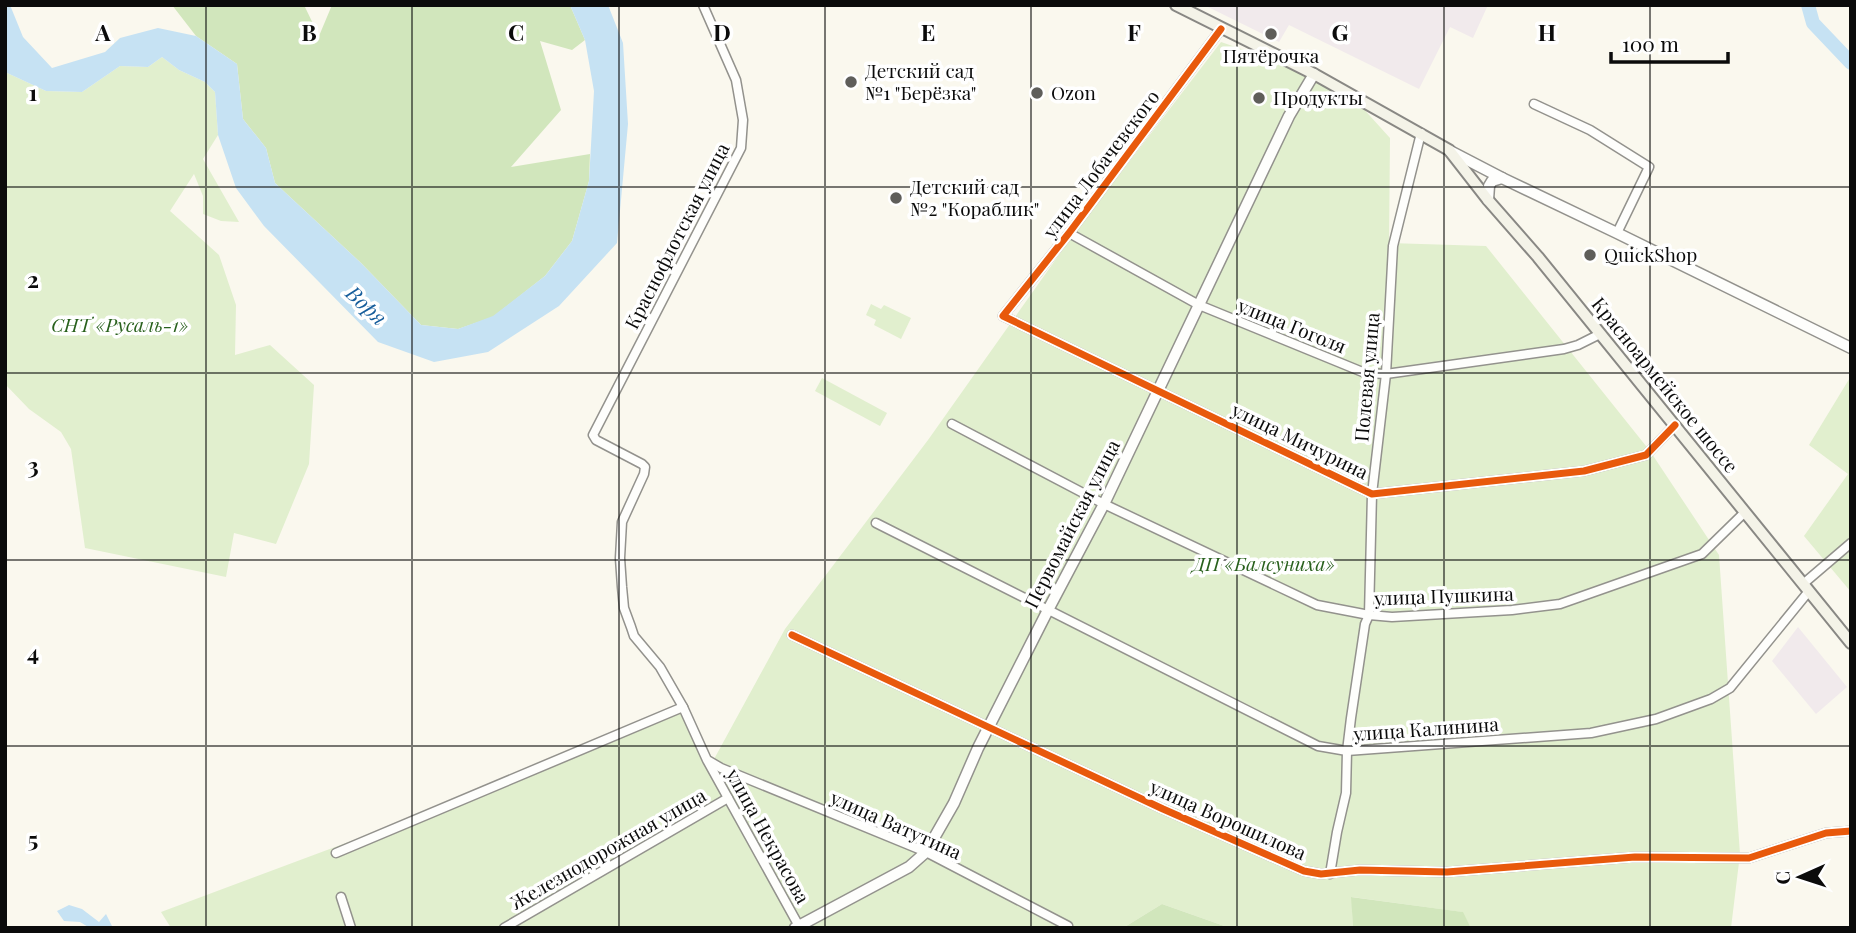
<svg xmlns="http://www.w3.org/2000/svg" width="1856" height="933" font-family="'Playfair Display',serif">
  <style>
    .industrial { fill: #f1eaec }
    .green { fill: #e1efce }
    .forest { fill: #d1e6bc }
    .water { fill: #c6e2f3 }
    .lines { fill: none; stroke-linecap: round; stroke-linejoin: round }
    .river { stroke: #c6e2f3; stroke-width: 14 }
    .minor-casing { stroke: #93928d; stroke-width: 11 }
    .tertiary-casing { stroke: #93928d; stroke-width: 13 }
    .secondary-casing { stroke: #898884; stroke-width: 14 }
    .minor { stroke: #fefefc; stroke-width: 8 }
    .tertiary { stroke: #fefefc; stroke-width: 10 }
    .secondary { stroke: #f4f3e8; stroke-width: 10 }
    .cycleway-casing { stroke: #fff; stroke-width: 11 }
    .cycleway { stroke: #e8590c; stroke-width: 7 }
    .grid { fill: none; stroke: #0b0b0b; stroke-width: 2; stroke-opacity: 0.55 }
    .poi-dot { fill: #5f5e5a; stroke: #fff; stroke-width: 2.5 }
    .labels { text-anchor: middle; stroke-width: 7; stroke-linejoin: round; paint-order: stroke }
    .poi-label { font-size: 19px; fill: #0b0b0b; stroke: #fff; text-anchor: start }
    .street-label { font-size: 19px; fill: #0b0b0b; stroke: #fff }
    .park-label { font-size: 19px; font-style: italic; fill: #29611d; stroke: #fff }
    .water-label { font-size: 21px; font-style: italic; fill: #165d9b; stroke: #fff }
    .grid-label { font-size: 23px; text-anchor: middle; font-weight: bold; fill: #0b0b0b; stroke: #fff; stroke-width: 7; stroke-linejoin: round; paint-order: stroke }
  </style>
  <rect width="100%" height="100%" fill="#faf8ee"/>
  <g class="industrial">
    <path d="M1204,5H1488L1473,38L1450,27L1419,89L1289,25L1279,42Z"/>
    <path d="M1798,627L1847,687L1816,714L1772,661Z"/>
  </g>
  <g class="green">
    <path d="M1221,42L1314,74L1351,95L1390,138L1389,243L1486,246L1650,451L1719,555L1740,854L1731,928H1471L1462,912L1352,897L1353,927L1351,928H1230L1162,904L1123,928H171L161,912L453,803L680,707L713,761L785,629L928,440L1073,235Z"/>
    <path d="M162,57L179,70L205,82L215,92L218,135L203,159L239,222L221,221L203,214V196L194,174L170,211L219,255L236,305L235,355L270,345L314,385L309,464L276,544L234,533L226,577L85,548L71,449L61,432L29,409L5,384V72L46,91L82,92L120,66L148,67Z"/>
    <path d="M871,304L881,309L884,305L911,318L901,339L874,325L876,320L866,315Z"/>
    <path d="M1851,376V592L1804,536L1848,474L1809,445Z"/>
    <path d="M822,378L887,413L880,426L815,391Z"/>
  </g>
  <g class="forest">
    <path d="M172,5H304L319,36L332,5H570L585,40L572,50L540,41L561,110L511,167L590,154L589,181L572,241L545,276L493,317L458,329L421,325L361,263L275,183L266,148L243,119L237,64L196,36Z"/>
    <path d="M1351,897L1463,912L1471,928H1351L1353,926Z"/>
    <path d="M1162,904L1230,928H1123Z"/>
  </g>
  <g class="water">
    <path d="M5,5H10L23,37L52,68L105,52L120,38L158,28L196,36L237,64L243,119L266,148L275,183L361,263L421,325L458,329L493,316L545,276L572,241L589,181L594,91L585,40L570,5H608L623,43L628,124L617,243L559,306L488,352L434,362L378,342L264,226L236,188L218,135L215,92L205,82L179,70L162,57L148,67L120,66L82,92L46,91L5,72Z"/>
    <path d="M69,905L82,909L99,922L106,914L113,928H90L80,922L64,921L57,911Z"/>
  </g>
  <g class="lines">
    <path class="river" d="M1808,5L1813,23L1851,63"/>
    <defs>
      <g id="minor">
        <path d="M703,5L736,80L743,120L741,148L593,435L596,440L642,464L645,467L644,474L622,522L620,558L622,587L624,608L631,627L634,636L660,667L683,707L707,760L800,928"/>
        <path d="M1221,29L1069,233L1003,316L1372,494L1584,471L1646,455L1675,425"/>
        <path d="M1534,104L1590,130L1649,167L1617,233"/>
        <path d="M1069,233L1199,305L1365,373L1386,374L1564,349L1578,345L1600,334"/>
        <path d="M952,424L1104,504L1317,605L1369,615L1392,617L1512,610L1560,604L1702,554L1745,512"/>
        <path d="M876,523L1318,746L1347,751L1591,733L1656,719L1711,699L1730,688L1809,591"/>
        <path d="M1803,584L1851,543"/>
        <path d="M792,635L1163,809L1304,871L1321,874L1360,870L1447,872L1635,857L1749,858L1826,833L1851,831"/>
        <path d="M709,761L721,768L926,852L1068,926"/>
        <path d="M336,853L683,707"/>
        <path d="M1330,874L1337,832L1346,793L1347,751L1351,718L1365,624L1369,615L1372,494L1386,374L1393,246L1421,133"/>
        <path d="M341,897L351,928"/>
        <path d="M504,928L728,798"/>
      </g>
      <g id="tertiary">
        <path d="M1450,151L1502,178L1617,233L1851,348"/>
        <path d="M1488,200L1489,186L1492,181L1502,178"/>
        <path d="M795,928L909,867L926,852L954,803L978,748L1048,610L1104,504L1289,116L1314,74"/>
      </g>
      <path id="secondary" d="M1176,5L1314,74L1449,150L1488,200L1538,257L1851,643"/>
    </defs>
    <use href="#minor" class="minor-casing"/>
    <use href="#tertiary" class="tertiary-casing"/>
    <use href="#secondary" class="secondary-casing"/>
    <use href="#minor" class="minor"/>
    <use href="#tertiary" class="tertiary"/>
    <use href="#secondary" class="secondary"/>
    <defs>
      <g id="cycleway">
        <path d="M1221,29L1069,233L1003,316L1372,494L1584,471L1646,455L1675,425"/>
        <path d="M792,635L1163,809L1304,871L1321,874L1360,870L1447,872L1635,857L1749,858L1826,833L1851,831"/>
      </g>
    </defs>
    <use href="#cycleway" class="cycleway-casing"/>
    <use href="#cycleway" class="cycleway"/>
  </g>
  <path class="grid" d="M206,5V928M412,5V928M619,5V928M825,5V928M1031,5V928M1237,5V928M1444,5V928M1650,5V928M5,187H1851M5,373H1851M5,560H1851M5,746H1851"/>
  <g class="poi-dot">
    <circle cx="1271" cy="34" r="7"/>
    <circle cx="851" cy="82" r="7"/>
    <circle cx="1037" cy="93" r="7"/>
    <circle cx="1259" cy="98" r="7"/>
    <circle cx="896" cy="198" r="7"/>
    <circle cx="1590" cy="255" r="7"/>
  </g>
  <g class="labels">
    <g class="poi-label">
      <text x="1271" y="63" text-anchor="middle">Пятёрочка</text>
      <text x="865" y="78">Детский сад<tspan x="865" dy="22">№1 "Берёзка"</tspan></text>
      <text x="1051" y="100">Ozon</text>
      <text x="1273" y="105">Продукты</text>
      <text x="910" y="194">Детский сад<tspan x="910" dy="22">№2 "Кораблик"</tspan></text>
      <text x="1604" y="262">QuickShop</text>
    </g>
    <g class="street-label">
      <text transform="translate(1101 164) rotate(-53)" y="7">улица Лобачевского</text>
      <text transform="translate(677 236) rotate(-63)" y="7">Краснофлотская улица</text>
      <text transform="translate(1292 326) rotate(22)" y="7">улица Гоголя</text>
      <text transform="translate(1367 377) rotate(-85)" y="7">Полевая улица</text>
      <text transform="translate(1665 385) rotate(51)" y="7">Красноармейское шоссе</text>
      <text transform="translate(1300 441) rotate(26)" y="7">улица Мичурина</text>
      <text transform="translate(1072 524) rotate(-63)" y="7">Первомайская улица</text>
      <text transform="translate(1444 596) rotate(-2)" y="7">улица Пушкина</text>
      <text transform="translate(1426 729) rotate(-4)" y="7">улица Калинина</text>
      <text transform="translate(1228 820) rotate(24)" y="7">улица Ворошилова</text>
      <text transform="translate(896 825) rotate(24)" y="7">улица Ватутина</text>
      <text transform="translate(768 836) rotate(61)" y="7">улица Некрасова</text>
      <text transform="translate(608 849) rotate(-30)" y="7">Железнодорожная улица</text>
    </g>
    <g class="park-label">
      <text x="120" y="332">СНТ «Русаль-1»</text>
      <text x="1264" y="571">ДП «Балсуниха»</text>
    </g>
    <g class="water-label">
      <text transform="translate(366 306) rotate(43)" y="7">Воря</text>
    </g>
  </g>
  <g class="grid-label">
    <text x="103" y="41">A</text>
    <text x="309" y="41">B</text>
    <text x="516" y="41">C</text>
    <text x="722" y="41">D</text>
    <text x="928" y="41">E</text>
    <text x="1134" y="41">F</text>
    <text x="1340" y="41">G</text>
    <text x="1547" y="41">H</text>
    <text x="33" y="101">1</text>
    <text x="33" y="288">2</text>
    <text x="33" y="474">3</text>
    <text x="33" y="661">4</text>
    <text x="33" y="848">5</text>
  </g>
  <rect width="1856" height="933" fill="none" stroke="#0b0b0b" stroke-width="14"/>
  <g transform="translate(1800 877) rotate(267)" stroke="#ffffff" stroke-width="5" paint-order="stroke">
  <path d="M0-5L12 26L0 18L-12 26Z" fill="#0b0b0b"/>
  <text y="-10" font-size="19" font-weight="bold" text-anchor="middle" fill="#0b0b0b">С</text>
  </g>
  <path d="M1611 52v10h117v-10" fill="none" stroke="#0b0b0b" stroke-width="3.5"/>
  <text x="1622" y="52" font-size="21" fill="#0b0b0b" stroke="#ffffff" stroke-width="5" paint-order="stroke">100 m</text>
</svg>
